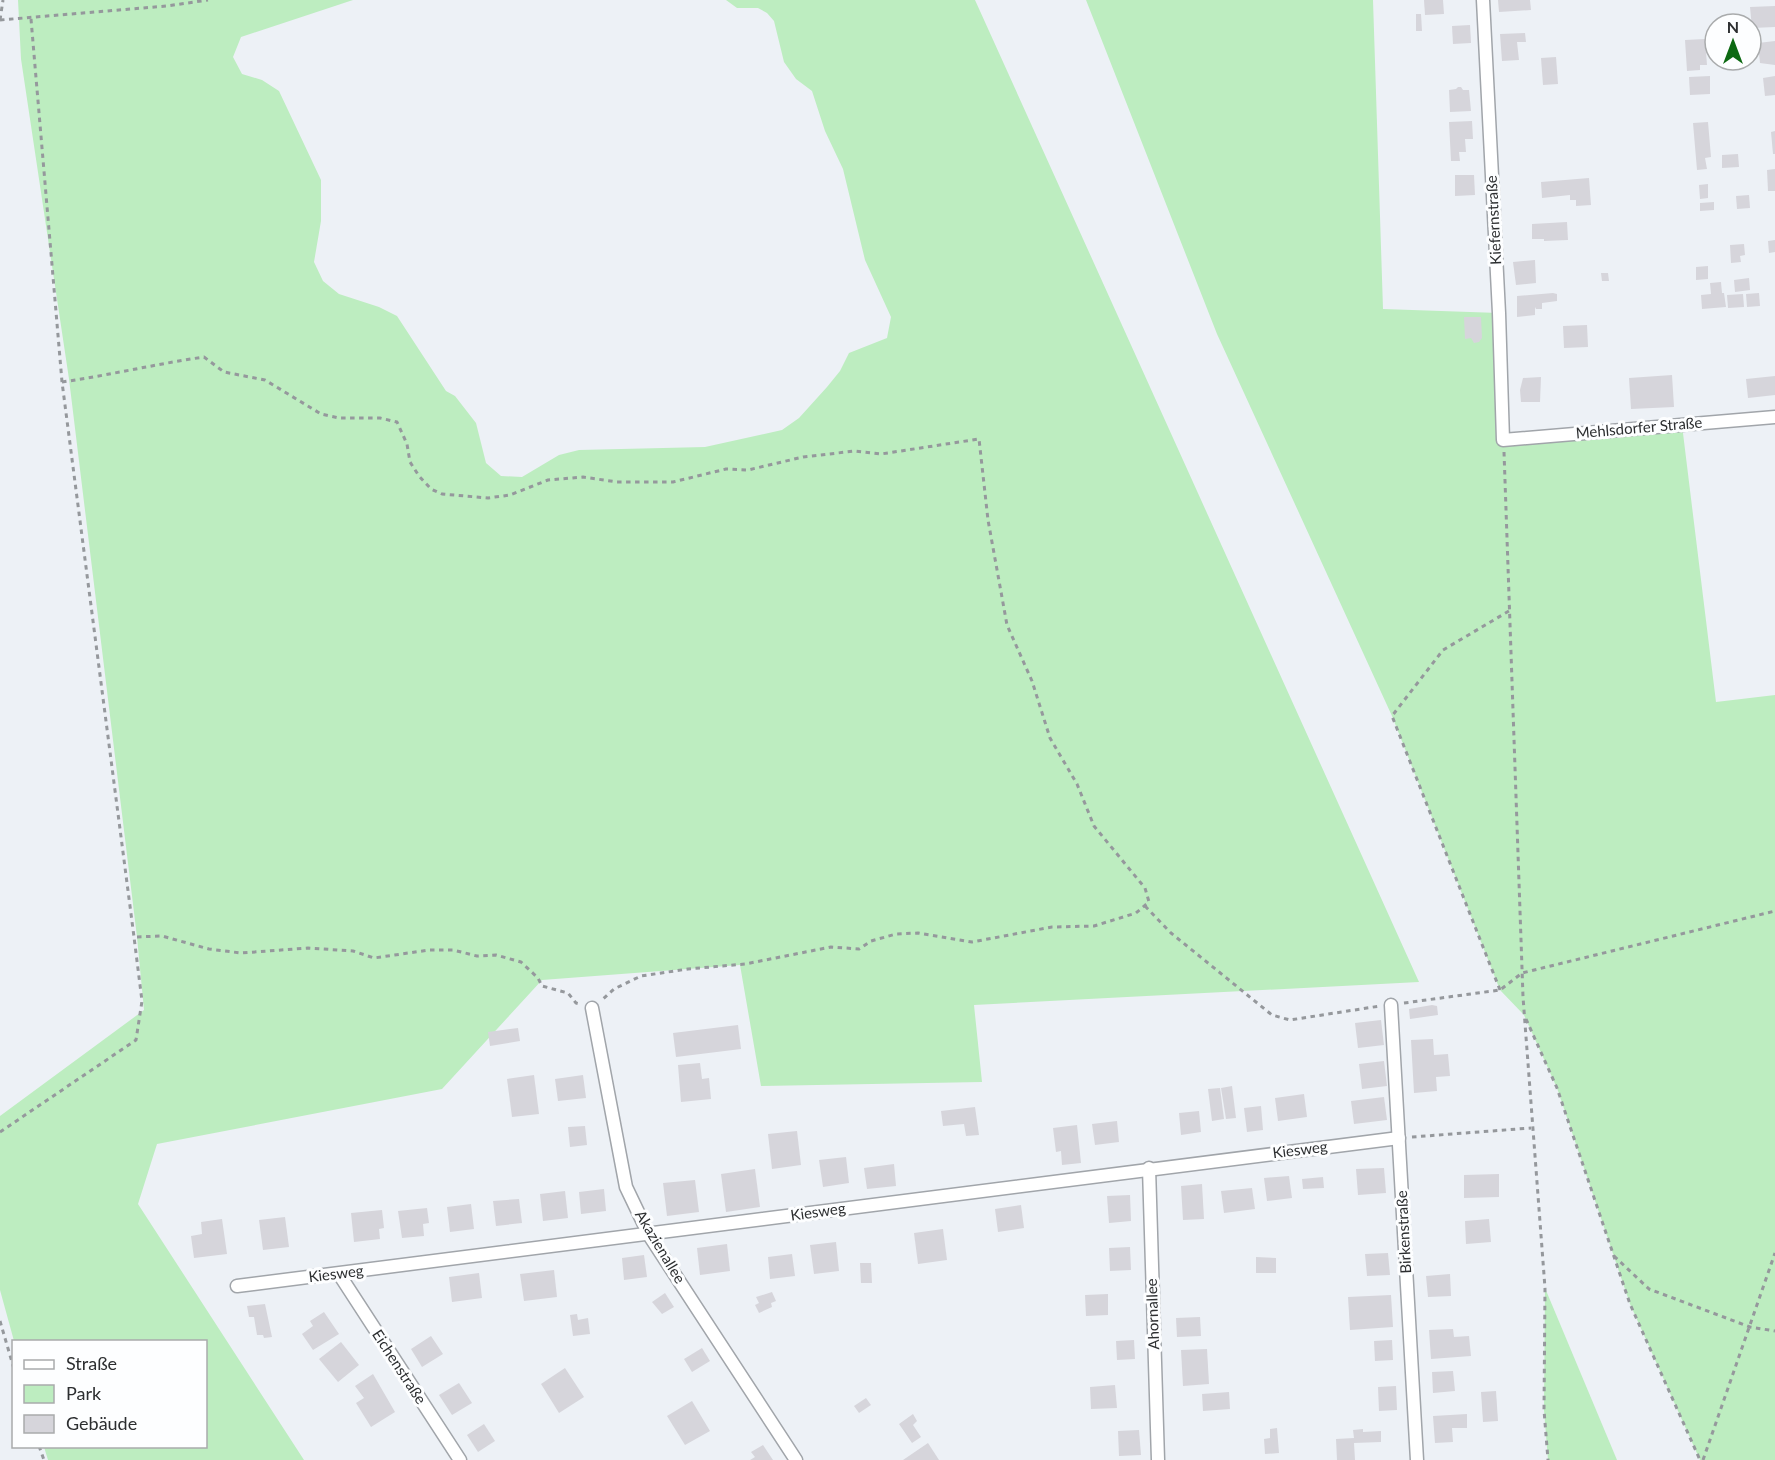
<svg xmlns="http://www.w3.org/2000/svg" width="1775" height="1460" font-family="Lato,sans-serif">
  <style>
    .green { fill: #bdedc0 }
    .building { fill: #d6d5db }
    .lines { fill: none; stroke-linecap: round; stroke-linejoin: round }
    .minor-casing { stroke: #a1a5aa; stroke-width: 15 }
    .path { stroke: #95989c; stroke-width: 3; stroke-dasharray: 4.5 4.5; stroke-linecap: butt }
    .minor { stroke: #fff; stroke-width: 12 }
    .labels { text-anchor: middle; stroke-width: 6; stroke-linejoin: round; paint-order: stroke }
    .street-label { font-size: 15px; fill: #2c2e30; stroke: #fdfeff }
  </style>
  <rect width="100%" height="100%" fill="#edf1f6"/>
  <g class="green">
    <path d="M18,0H353L241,37L233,57L242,74L262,80L279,91L321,180V221L314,262L323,281L339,294L379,307L397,316L446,391L455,396L476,423L486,463L501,476L522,477L559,455L579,450L705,447L782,430L799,418L827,387L840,371L849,353L887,338L891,317L865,260L843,169L825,131L812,91L796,79L784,62L774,21L767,13L758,8H737L726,0H975L1419,982L974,1005L982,1082L761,1086L740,965L542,980L442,1089L157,1144L138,1204L304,1460H48L44,1447L206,1446V1342L14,1341L0,1290V1116L144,1010L137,937L69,379L21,59Z"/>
    <path d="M1086,0H1373L1383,309L1499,313L1504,440L1682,425L1716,702L1775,695V1460H1700L1630,1304L1557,1088L1524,1015L1500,990L1392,716L1217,334Z"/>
    <path d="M1545,1288L1617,1460H1548L1544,1410Z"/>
  </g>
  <g class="building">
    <path d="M1424,0H1443L1444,14L1425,15Z"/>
    <path d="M1498,0H1530L1531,10L1499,12Z"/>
    <path d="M1775,6V27L1752,28L1750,7Z"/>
    <path d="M1416,14H1421L1422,31H1416Z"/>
    <path d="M1470,25L1471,43L1453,44L1452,26Z"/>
    <path d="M1525,33L1526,42H1517L1519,60L1502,61L1500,34Z"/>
    <path d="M1705,39L1707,65H1700V70L1687,71L1685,40Z"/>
    <path d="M1775,41V65L1760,63L1758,43Z"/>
    <path d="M1556,57L1558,84L1543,85L1541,58Z"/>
    <path d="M1710,76V94L1690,95L1689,77Z"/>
    <path d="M1775,76V95L1765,96L1763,78Z"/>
    <path d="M1458,87H1461L1463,90H1469L1471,111L1450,112L1449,90L1456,89Z"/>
    <path d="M1472,121L1473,139H1465L1466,152H1459L1460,161H1451L1449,122Z"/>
    <path d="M1708,122L1711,157L1705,158L1707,169L1697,170L1693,123Z"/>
    <path d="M1775,131V154H1773L1771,132Z"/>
    <path d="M1738,154L1739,167L1722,168V155Z"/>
    <path d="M1775,169V191H1768L1767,170Z"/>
    <path d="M1455,175H1474L1475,195L1455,196Z"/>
    <path d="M1589,178L1591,205L1576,206V200H1570V195L1542,198L1541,182Z"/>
    <path d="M1708,184V198L1700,199L1699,185Z"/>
    <path d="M1749,195L1750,208L1737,209L1736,196Z"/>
    <path d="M1714,202V210L1700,211V203Z"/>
    <path d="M1567,222L1568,240L1544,241V239H1532V224Z"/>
    <path d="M1775,240V252L1769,253L1768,241Z"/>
    <path d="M1744,244L1745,255L1740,256L1741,262L1731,263L1730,245Z"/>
    <path d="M1535,260L1536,283L1516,285L1513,262Z"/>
    <path d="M1708,266V279L1696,280V267Z"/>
    <path d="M1601,273H1608L1609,281H1602Z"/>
    <path d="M1749,278L1750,290L1735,292L1734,280Z"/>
    <path d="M1721,282L1722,293H1724L1726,307L1702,309L1701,295L1711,294L1710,283Z"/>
    <path d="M1553,293L1557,294V301L1542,303V309H1536L1535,307V315L1517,317V296Z"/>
    <path d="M1759,293L1760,306L1747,307L1746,294Z"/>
    <path d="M1743,294L1744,307L1728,308L1727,295Z"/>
    <path d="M1464,317H1481L1482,338L1479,342L1474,343L1471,338L1465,339Z"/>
    <path d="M1587,325L1588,347L1564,348L1563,326Z"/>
    <path d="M1672,375L1674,407L1631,409L1629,378Z"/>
    <path d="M1775,376V395L1748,398L1746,379Z"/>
    <path d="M1541,377L1540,402H1521L1520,390L1523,378Z"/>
    <path d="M1432,1005L1437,1006L1438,1015L1410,1019L1409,1009Z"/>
    <path d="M1381,1020L1384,1045L1358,1048L1355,1023Z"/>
    <path d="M738,1025L741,1049L676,1057L673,1033Z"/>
    <path d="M518,1028L520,1041L490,1046L488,1032Z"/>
    <path d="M1433,1039L1434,1055L1448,1054L1450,1076L1436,1077L1437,1091L1414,1093L1411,1040Z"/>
    <path d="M1384,1061L1387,1086L1362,1089L1359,1064Z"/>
    <path d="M700,1063L702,1079L709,1078L711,1099L681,1102L678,1065Z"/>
    <path d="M534,1075L539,1114L512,1117L507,1079Z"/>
    <path d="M583,1075L586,1098L558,1101L555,1079Z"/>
    <path d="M1232,1086L1236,1118L1226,1119L1221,1088Z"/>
    <path d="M1220,1088L1224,1119L1212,1121L1208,1089Z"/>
    <path d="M1304,1094L1307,1117L1278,1121L1275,1098Z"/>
    <path d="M1384,1097L1387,1120L1354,1124L1351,1101Z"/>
    <path d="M1261,1106L1263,1130L1247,1132L1244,1108Z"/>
    <path d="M975,1107L979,1135L966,1136L964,1124L943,1126L941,1111Z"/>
    <path d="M1199,1111L1201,1132L1181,1135L1179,1113Z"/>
    <path d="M1117,1121L1119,1142L1095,1145L1092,1124Z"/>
    <path d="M1077,1125L1081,1163L1062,1165L1061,1151L1056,1152L1053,1128Z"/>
    <path d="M585,1126L587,1145L570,1147L568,1127Z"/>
    <path d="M797,1131L801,1165L772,1169L768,1134Z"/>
    <path d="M846,1157L849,1183L823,1187L819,1160Z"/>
    <path d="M894,1164L896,1186L867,1189L864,1168Z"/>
    <path d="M1384,1168L1386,1193L1358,1195L1356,1169Z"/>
    <path d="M755,1169L760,1207L726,1212L721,1174Z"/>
    <path d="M1499,1174V1197L1464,1198V1175Z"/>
    <path d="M1289,1176L1292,1198L1267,1201L1264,1178Z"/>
    <path d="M1323,1177L1324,1188L1303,1189L1302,1179Z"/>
    <path d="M695,1180L699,1212L667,1216L663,1183Z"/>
    <path d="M1202,1184L1204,1219L1183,1220L1181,1186Z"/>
    <path d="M1252,1188L1255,1209L1224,1213L1221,1191Z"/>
    <path d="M604,1189L606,1211L581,1214L579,1192Z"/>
    <path d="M565,1191L568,1218L543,1221L540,1194Z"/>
    <path d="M1130,1195L1131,1221L1109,1223L1107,1196Z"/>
    <path d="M519,1199L522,1223L496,1226L493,1201Z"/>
    <path d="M471,1204L474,1229L450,1232L447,1207Z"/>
    <path d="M1021,1205L1024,1228L998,1232L995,1209Z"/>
    <path d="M427,1208L429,1223L423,1224L424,1236L402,1238L398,1211Z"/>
    <path d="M382,1210L384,1228L379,1229L380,1239L354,1242L351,1213Z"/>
    <path d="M285,1217L289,1247L263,1250L259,1220Z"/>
    <path d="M222,1219L227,1254L194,1258L191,1236L202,1234L201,1222Z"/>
    <path d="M1489,1219L1491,1242L1466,1244L1465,1221Z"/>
    <path d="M943,1229L947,1260L918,1264L914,1233Z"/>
    <path d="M836,1242L839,1271L814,1274L810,1245Z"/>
    <path d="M727,1244L730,1271L700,1275L697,1248Z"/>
    <path d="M1130,1247L1131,1270L1110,1271L1109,1248Z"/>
    <path d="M1388,1253L1390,1275L1367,1276L1365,1254Z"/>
    <path d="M792,1254L795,1276L770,1279L768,1257Z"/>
    <path d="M644,1255L647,1277L624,1280L622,1258Z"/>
    <path d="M1256,1257L1276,1258V1273H1256Z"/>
    <path d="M860,1263H871L872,1283H861Z"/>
    <path d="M554,1270L557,1297L524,1301L520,1274Z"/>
    <path d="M479,1273L482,1298L452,1302L449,1277Z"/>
    <path d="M1450,1274L1451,1296L1428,1297L1426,1276Z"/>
    <path d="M772,1292L776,1301L771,1303L772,1307L759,1313L755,1305L759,1303L756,1297Z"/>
    <path d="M665,1293L674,1307L662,1314L652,1302Z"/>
    <path d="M1108,1294V1315L1086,1316L1085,1295Z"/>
    <path d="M1391,1295L1393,1327L1350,1330L1348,1297Z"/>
    <path d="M265,1304L272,1337L264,1338L263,1335H257L254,1317H249L247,1306Z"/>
    <path d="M324,1312L339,1334L313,1350L302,1334L313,1326L310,1321Z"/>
    <path d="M577,1314L578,1320L588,1318L590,1334L573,1336L570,1315Z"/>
    <path d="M1200,1317L1201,1336L1177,1337L1176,1318Z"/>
    <path d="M1453,1329L1454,1337L1469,1336L1471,1356L1431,1359L1429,1330Z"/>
    <path d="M431,1336L443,1354L422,1367L411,1349Z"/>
    <path d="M1134,1340L1135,1359L1117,1360L1116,1341Z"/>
    <path d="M1392,1340L1393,1360L1375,1361L1374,1341Z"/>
    <path d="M341,1342L359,1365L338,1382L319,1359Z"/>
    <path d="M702,1348L710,1361L692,1372L684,1359Z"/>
    <path d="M1207,1349L1209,1384L1183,1386L1181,1350Z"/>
    <path d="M565,1368L584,1397L559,1413L541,1384Z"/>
    <path d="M1453,1371L1455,1391L1433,1393L1432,1372Z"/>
    <path d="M373,1374L395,1412L371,1427L356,1403L364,1398L355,1386Z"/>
    <path d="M459,1383L472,1403L452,1415L439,1395Z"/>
    <path d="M1115,1385L1117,1408L1091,1409L1090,1387Z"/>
    <path d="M1396,1386L1397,1410L1379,1411L1378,1387Z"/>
    <path d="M1496,1391L1498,1421L1483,1422L1481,1392Z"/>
    <path d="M1229,1392L1230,1409L1203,1411L1202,1394Z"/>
    <path d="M866,1398L871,1405L859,1413L854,1406Z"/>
    <path d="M692,1401L710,1431L685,1445L667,1416Z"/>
    <path d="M913,1414L917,1421L913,1425L921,1437L912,1443L899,1424Z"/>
    <path d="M1467,1414V1428H1452L1453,1442L1435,1443L1433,1416Z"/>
    <path d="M484,1424L495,1441L478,1452L467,1435Z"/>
    <path d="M1277,1428L1279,1453L1265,1454L1264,1439L1270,1438V1429Z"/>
    <path d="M1363,1429V1432L1381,1431V1442L1354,1443L1355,1460H1337L1336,1439L1354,1438L1353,1430Z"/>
    <path d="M1139,1430L1141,1455L1119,1456L1118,1431Z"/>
    <path d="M928,1443L939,1460H903Z"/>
    <path d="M763,1445L773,1460H750L755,1457L751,1452Z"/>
  </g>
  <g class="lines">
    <defs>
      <g id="minor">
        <path d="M1483,0L1499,313L1503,440L1775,417"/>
        <path d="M1391,1005L1417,1460"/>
        <path d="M592,1008L626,1187L649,1235L796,1460"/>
        <path d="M1149,1168L1158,1460"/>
        <path d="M339,1274L460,1460"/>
        <path d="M237,1286L1399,1138"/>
      </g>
    </defs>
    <use href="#minor" class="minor-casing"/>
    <g class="path">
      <path d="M31,19L62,382L134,937L162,936L209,949L241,953L308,948L353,951L374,958L429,950H453L477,956L496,955L521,962L538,978L542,986L568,993L576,1003L580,1004"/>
      <path d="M0,20L167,6L208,0"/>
      <path d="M0,20L3,0"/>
      <path d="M62,382C110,375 156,364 204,357L224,372L265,380L321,414L339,418H380L397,422L407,444L410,462L419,476L431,489L442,494L488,498L510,495L548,480L583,477L617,482H673L726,469L748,470L803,457L855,451L881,454L979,439L988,520L1007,625L1032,681L1050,738L1077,784L1094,826L1145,888L1149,902L1136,913L1094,926L1052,927L972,942L918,933L896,934L871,941L859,949L831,947L745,964L688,969L641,976L614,989L602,1000"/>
      <path d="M1504,452L1523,997L1545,1288L1544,1410L1548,1460"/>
      <path d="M1145,906L1171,933L1272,1015L1290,1020L1380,1006"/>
      <path d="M1500,990L1392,716L1443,650L1509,611"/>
      <path d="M1404,1003L1500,990L1522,973L1775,911"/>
      <path d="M1526,1019L1557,1088L1630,1304L1700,1460"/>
      <path d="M0,1132L136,1040L142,1001L134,937"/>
      <path d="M1412,1137L1531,1128"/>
      <path d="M1614,1256L1649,1289L1750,1327L1775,1331"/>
      <path d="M0,1321L14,1369"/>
      <path d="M39,1446L44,1460"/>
      <path d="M1703,1460L1775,1253"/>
    </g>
    <use href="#minor" class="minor"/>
  </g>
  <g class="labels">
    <g class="street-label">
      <text transform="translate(1494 220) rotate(-93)" y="5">Kiefernstraße</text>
      <text transform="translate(1639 428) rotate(-5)" y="5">Mehlsdorfer Straße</text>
      <text transform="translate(1300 1150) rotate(-7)" y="5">Kiesweg</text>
      <text transform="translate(818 1212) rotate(-8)" y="5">Kiesweg</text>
      <text transform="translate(1404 1232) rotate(-93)" y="5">Birkenstraße</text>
      <text transform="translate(660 1247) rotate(59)" y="5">Akazienallee</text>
      <text transform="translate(336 1274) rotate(-7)" y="5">Kiesweg</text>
      <text transform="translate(1153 1314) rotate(-92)" y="5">Ahornallee</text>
      <text transform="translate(399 1367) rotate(57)" y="5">Eichenstraße</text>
    </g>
  </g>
  <rect x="12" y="1340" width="195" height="108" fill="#fdfeff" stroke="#a9abac" stroke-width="1.5"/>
  <rect x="24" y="1360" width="30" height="9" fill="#ffffff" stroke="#a9abac" stroke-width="1.5"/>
  <text x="66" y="1370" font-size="18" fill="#2c2e30">Straße</text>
  <rect x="24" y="1385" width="30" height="18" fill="#bdedc0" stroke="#a9abac" stroke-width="1.5"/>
  <text x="66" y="1400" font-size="18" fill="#2c2e30">Park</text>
  <rect x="24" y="1415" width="30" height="18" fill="#d6d5db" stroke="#a9abac" stroke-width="1.5"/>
  <text x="66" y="1430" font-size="18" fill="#2c2e30">Gebäude</text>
  <g transform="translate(1733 42)"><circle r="28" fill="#fdfeff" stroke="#a9abac" stroke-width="1.5"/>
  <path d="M0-4.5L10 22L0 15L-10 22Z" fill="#0c6912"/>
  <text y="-9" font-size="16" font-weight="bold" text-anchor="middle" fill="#2c2e30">N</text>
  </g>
</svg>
